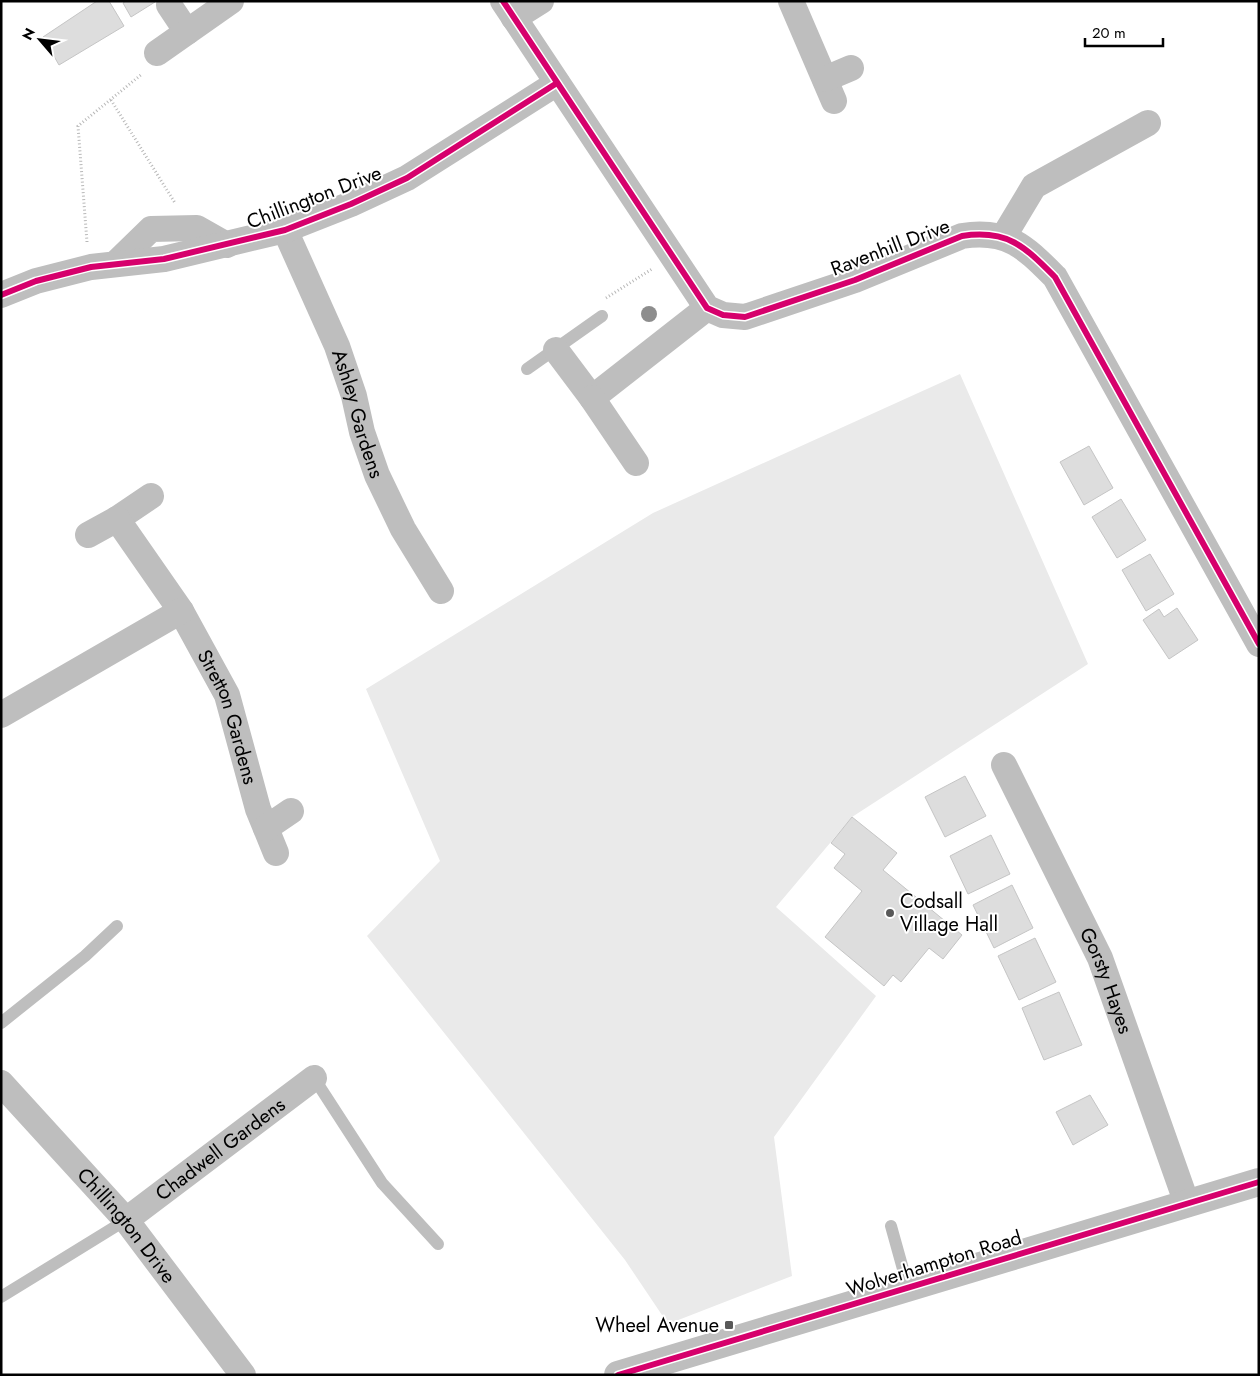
<svg xmlns="http://www.w3.org/2000/svg" width="1260" height="1376" font-family="Jost,sans-serif">
  <style>
    .green { fill: #eaeaea }
    .building { fill: #ddd; stroke: #c5c5c5 }
    .lines { fill: none; stroke-linecap: round; stroke-linejoin: round }
    .path { stroke: #b8b8b8; stroke-width: 3; stroke-dasharray: 1 2.5; stroke-linecap: butt }
    .service { stroke: #bebebe; stroke-width: 12 }
    .minor { stroke: #bebebe; stroke-width: 26 }
    .tertiary { stroke: #bebebe; stroke-width: 28 }
    .cycleway-casing { stroke: #fff; stroke-width: 9 }
    .cycleway { stroke: #d6006c; stroke-width: 6 }
    .tree { fill: #8d8d8d }
    .poi-dot { fill: #595959; stroke: #fff; stroke-width: 2 }
    .labels { text-anchor: middle; stroke-width: 4; stroke-linejoin: round; paint-order: stroke }
    .street-label { font-size: 20px; fill: #000; stroke: #fff }
    .poi-label { font-size: 20px; fill: #000; stroke: #fff; text-anchor: start }
  </style>
  <rect width="100%" height="100%" fill="#fff"/>
  <path class="green" d="M960,374L1088,664L852,817L776,907L876,996L774,1137L792,1276L668,1324L625,1260L367,936L440,861L366,689L653,513Z"/>
  <g class="building">
    <path d="M97,1H109L124,26L59,65L43,37Z"/>
    <path d="M126,1H154L155,2L131,17L123,3Z"/>
    <path d="M1089,446L1113,488L1084,505L1060,462Z"/>
    <path d="M1121,499L1146,540L1117,558L1092,517Z"/>
    <path d="M1150,554L1174,594L1146,611L1122,570Z"/>
    <path d="M1177,608L1198,640L1169,659L1143,620L1159,609L1164,617Z"/>
    <path d="M965,776L986,816L945,837L925,797Z"/>
    <path d="M852,817L897,853L883,870L962,935L943,959L929,948L901,982L893,975L884,986L825,937L862,891L834,868L845,854L831,843Z"/>
    <path d="M991,835L1010,874L968,894L950,856Z"/>
    <path d="M1012,885L1033,928L994,948L973,905Z"/>
    <path d="M1035,938L1056,982L1019,1000L998,956Z"/>
    <path d="M1059,992L1082,1045L1044,1060L1022,1008Z"/>
    <path d="M1090,1095L1108,1125L1073,1145L1056,1112Z"/>
  </g>
  <g class="lines">
    <g class="path">
      <path d="M111,100L175,203"/>
      <path d="M87,242L78,126L142,74"/>
      <path d="M606,298L652,269"/>
    </g>
    <g class="service">
      <path d="M527,369L602,316"/>
      <path d="M1,1023L85,956L117,926"/>
      <path d="M314,1078L382,1183L438,1244"/>
      <path d="M891,1226L908,1287"/>
      <path d="M1,1297L126,1220"/>
    </g>
    <g class="minor">
      <path d="M503,1L707,308L723,315L745,317L855,280L962,236C1008,229 1025,247 1055,277L1259,644"/>
      <path d="M791,1L834,101"/>
      <path d="M169,5L187,32"/>
      <path d="M514,18L541,1"/>
      <path d="M157,53L231,1"/>
      <path d="M825,79L851,68"/>
      <path id="s1" d="M285,230L337,346L354,396L362,432L377,475L403,529L441,591"/>
      <path d="M1004,236L1034,186L1148,123"/>
      <path d="M115,264L151,229L197,228L227,245"/>
      <path d="M1,295L36,281L91,267L164,259L285,230L351,204L407,178L557,83"/>
      <path d="M556,350L592,398L707,308"/>
      <path d="M592,398L636,463"/>
      <path d="M117,519L151,496"/>
      <path id="s2" d="M88,535L117,519L181,611L227,695L258,809L276,853"/>
      <path d="M1,715L181,611"/>
      <path id="s3" d="M1004,765L1100,958L1187,1204"/>
      <path d="M266,828L291,811"/>
      <path id="s4" d="M1,1083L126,1220L243,1375"/>
      <path id="s5" d="M126,1220L314,1078"/>
    </g>
    <path class="tertiary" d="M618,1375L1259,1182"/>
    <defs>
      <g id="cycleway">
        <path d="M503,1L707,308L723,315L745,317L855,280L962,236C1008,229 1025,247 1055,277L1259,644"/>
        <path d="M1,295L36,281L91,267L164,259L285,230L351,204L407,178L557,83"/>
        <path d="M618,1375L1259,1182"/>
      </g>
    </defs>
    <use href="#cycleway" class="cycleway-casing"/>
    <use href="#cycleway" class="cycleway"/>
  </g>
  <circle class="tree" cx="649" cy="314" r="8"/>
  <g class="poi-dot">
    <circle cx="890" cy="913" r="5"/>
    <rect x="724" y="1320" width="10" height="10" rx="2.5"/>
  </g>
  <g class="labels">
    <g class="street-label">
      <text transform="translate(314 197) rotate(-21)" y="7">Chillington Drive</text>
      <text transform="translate(890 247) rotate(-21)" y="7">Ravenhill Drive</text>
      <text dy="7" stroke="none"><textPath href="#s1" startOffset="198">Ashley Gardens</textPath></text>
      <text dy="7" stroke="none"><textPath href="#s2" startOffset="262">Stretton Gardens</textPath></text>
      <text dy="7" stroke="none"><textPath href="#s3" startOffset="239">Gorsty Hayes</textPath></text>
      <text dy="7" stroke="none"><textPath href="#s5" startOffset="118">Chadwell Gardens</textPath></text>
      <text dy="7" stroke="none"><textPath href="#s4" startOffset="190">Chillington Drive</textPath></text>
      <text transform="translate(934 1263) rotate(-17)" y="7">Wolverhampton Road</text>
    </g>
    <g class="poi-label">
      <text x="900" y="908">Codsall<tspan x="900" dy="23">Village Hall</tspan></text>
      <text x="719" y="1332" text-anchor="end">Wheel Avenue</text>
    </g>
  </g>
  <rect width="1260" height="1376" fill="none" stroke="#000000" stroke-width="5"/>
  <g transform="translate(40 40) rotate(298)" stroke="#ffffff" stroke-width="4" paint-order="stroke">
  <path d="M0-4L9 19L0 12L-9 19Z" fill="#000000"/>
  <text y="-8" font-size="14" font-weight="bold" text-anchor="middle" fill="#000000">N</text>
  </g>
  <path d="M1085 38v8h78v-8" fill="none" stroke="#000000" stroke-width="2.5"/>
  <text x="1092" y="38" font-size="15" fill="#000000" stroke="#ffffff" stroke-width="4" paint-order="stroke">20 m</text>
</svg>
